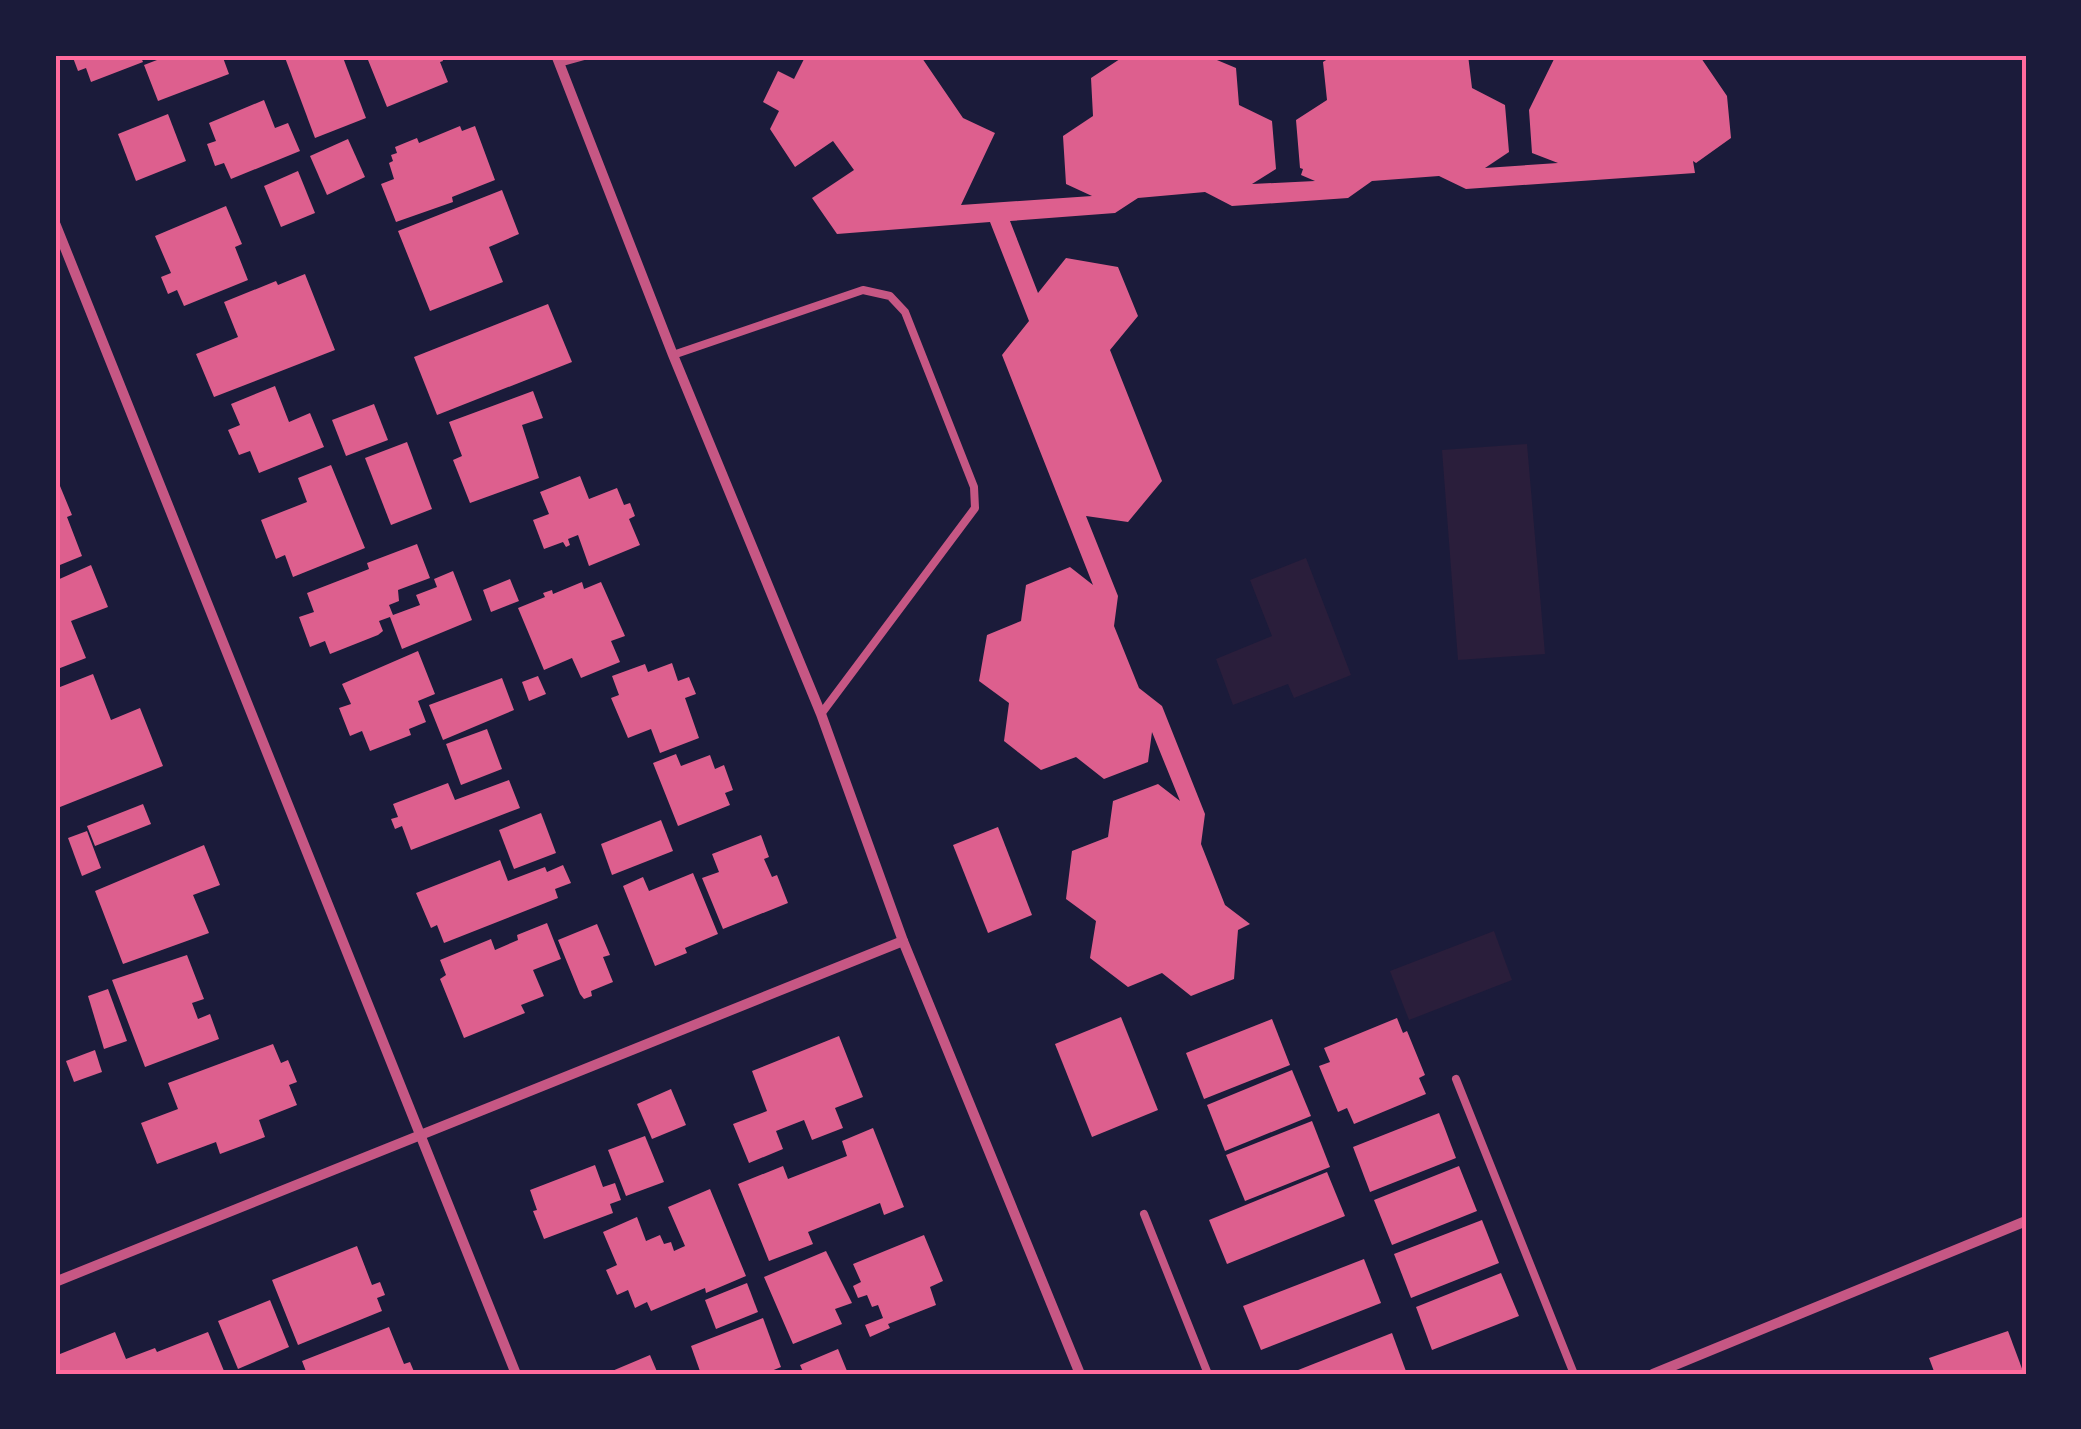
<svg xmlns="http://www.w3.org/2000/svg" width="2081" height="1429" font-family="Helvetica,sans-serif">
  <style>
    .green { fill: #2a1e3b }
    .building { fill: #dd5f8e }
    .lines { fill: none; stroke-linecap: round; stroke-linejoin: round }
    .service { stroke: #c65784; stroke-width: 8 }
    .minor { stroke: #c65784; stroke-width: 10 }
    .neatline { fill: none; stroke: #ff6b9d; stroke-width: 4 }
  </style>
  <rect width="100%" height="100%" fill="#1b1b3a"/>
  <g class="green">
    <path d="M1527,444L1545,654L1458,660L1442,450Z"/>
    <path d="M1306,558L1351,675L1294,698L1288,684L1233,705L1216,659L1272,636L1250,580Z"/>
    <path d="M1494,931L1512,980L1409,1020L1390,971Z"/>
  </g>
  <g class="building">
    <path d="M72,55H140L143,62L91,82L86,68L78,71Z"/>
    <path d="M155,55H222L229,74L158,101L144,65L157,60Z"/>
    <path d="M284,55H342L366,118L315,138Z"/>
    <path d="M366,55H441L443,61L440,62L448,82L387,107Z"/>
    <path d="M806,55L922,58L963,118L995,133L961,205L1092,196L1066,184L1063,136L1093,116L1091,78L1126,55H1205L1236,68L1239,105L1272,121L1276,169L1252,184L1315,181L1301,175L1303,169L1300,168L1296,120L1327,100L1323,62L1334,55H1468L1472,88L1505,105L1509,152L1485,168L1558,163L1532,153L1529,110L1556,55H1699L1727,96L1731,138L1696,163L1693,161L1695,173L1466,189L1439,176L1372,181L1348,198L1232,206L1205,192L1138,198L1115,213L1010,221L1038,293L1066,258L1118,267L1138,316L1110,350L1162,481L1128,522L1086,516L1118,596L1114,626L1139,688L1162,706L1205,814L1201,844L1225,905L1250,924L1238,930L1234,979L1191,996L1162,973L1128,987L1090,958L1096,921L1066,899L1072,851L1108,837L1113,801L1158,784L1180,801L1152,732L1148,762L1104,779L1076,757L1041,770L1004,741L1009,703L979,681L987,635L1021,621L1026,585L1070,567L1093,585L1002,355L1029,321L990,222L837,234L812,198L854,170L833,141L795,167L770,129L779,111L763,102L778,71L794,79Z"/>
    <path d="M264,100L275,128L288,123L300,151L231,179L224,163L215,166L207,144L216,141L209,123Z"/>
    <path d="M168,114L186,161L136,181L118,134Z"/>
    <path d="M460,126L462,131L475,126L495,180L452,197L453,202L396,222L381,184L394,179L389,163L393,161L391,155L397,153L395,147L417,138L419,143Z"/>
    <path d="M348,139L365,177L327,195L310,156Z"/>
    <path d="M298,171L315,213L281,227L264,186Z"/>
    <path d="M502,190L519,234L489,247L503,282L430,311L398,231Z"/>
    <path d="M226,206L242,244L235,247L248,280L184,306L177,290L168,294L161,277L171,273L155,236Z"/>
    <path d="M305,274L335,350L214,397L196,354L238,337L224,302L276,281L278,285Z"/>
    <path d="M548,304L572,362L437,415L414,357Z"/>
    <path d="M275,386L289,422L310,413L324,447L259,473L250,451L239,455L228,430L240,425L231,404Z"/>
    <path d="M533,391L543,418L522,425L539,478L470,503L453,460L462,456L449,422Z"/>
    <path d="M374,404L388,440L346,456L332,420Z"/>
    <path d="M407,442L432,509L391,525L365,458Z"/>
    <path d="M331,465L365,548L293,577L285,555L276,559L261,520L307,502L298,478Z"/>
    <path d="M580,476L589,499L617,488L624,505L630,503L635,516L629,519L640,545L589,566L578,535L568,539L570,545L566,547L563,542L544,549L533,520L549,514L540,492Z"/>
    <path d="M60,486L72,515L67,517L82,556L55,567V488Z"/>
    <path d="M417,544L430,578L398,590L399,601L389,605L393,615L420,605L416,595L437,587L434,579L453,571L472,620L402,649L390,617L379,621L383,631L378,635L330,654L325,641L310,647L299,617L314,612L307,593L369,569L367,563Z"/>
    <path d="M91,565L108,607L71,621L86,658L55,670V581Z"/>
    <path d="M510,579L519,601L491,612L483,590Z"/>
    <path d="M582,582L584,589L601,582L625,636L611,641L620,662L581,678L572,658L544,670L518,608L545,597L543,593L552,590L553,594Z"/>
    <path d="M418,651L435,694L418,701L426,722L409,729L411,735L370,751L362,731L350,736L339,708L351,704L342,684Z"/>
    <path d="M672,663L678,681L689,677L696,694L685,698L699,738L660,753L651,729L628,738L611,698L619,695L612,676L645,664L648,672Z"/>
    <path d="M93,674L111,720L140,708L163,766L55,809V689Z"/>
    <path d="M538,676L546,694L529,701L522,682Z"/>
    <path d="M502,678L514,710L443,740L429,705Z"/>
    <path d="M487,729L502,769L461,785L446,744Z"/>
    <path d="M676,754L681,766L710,755L715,769L724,765L733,790L725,793L730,805L678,826L653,763Z"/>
    <path d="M509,780L520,808L411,850L402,826L395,829L391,819L398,817L393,804L448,783L455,800Z"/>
    <path d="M143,804L151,824L95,846L87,826Z"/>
    <path d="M541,813L556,853L514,869L499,830Z"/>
    <path d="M661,820L673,851L612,875L601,844Z"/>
    <path d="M998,827L1032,915L988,933L953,845Z"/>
    <path d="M87,831L101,868L82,876L68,838Z"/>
    <path d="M761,835L769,857L764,859L772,877L777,875L788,903L723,929L702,878L719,872L712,854Z"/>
    <path d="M204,845L220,885L193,895L209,933L123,964L95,891Z"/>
    <path d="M500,860L508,881L545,867L547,872L563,865L571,883L555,889L558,898L444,943L437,925L431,928L416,893Z"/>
    <path d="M693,873L718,934L685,948L687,953L655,966L623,886L643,877L649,891Z"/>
    <path d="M547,923L561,959L533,970L544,996L521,1005L525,1013L464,1038L440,979L446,975L440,960L491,939L495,950L518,940L517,935Z"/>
    <path d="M597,924L610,955L603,957L613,982L591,991L592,996L584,999L580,994L558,940Z"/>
    <path d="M187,955L204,999L192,1003L198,1019L210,1014L219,1039L145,1067L112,980Z"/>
    <path d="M108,989L127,1041L104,1049L88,996Z"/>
    <path d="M1121,1017L1158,1110L1092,1137L1055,1044Z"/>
    <path d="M1397,1018L1403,1033L1407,1031L1425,1075L1419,1078L1426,1094L1354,1124L1347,1108L1338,1112L1319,1066L1330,1062L1324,1048Z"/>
    <path d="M1272,1019L1290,1065L1204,1099L1186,1053Z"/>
    <path d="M839,1036L863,1097L835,1108L843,1128L812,1140L804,1120L776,1131L783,1149L749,1163L733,1124L767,1111L752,1071Z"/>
    <path d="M273,1044L281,1063L288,1060L297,1082L289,1085L297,1105L259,1120L265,1137L220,1154L216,1142L157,1164L141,1123L178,1109L168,1083Z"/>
    <path d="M95,1050L102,1072L74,1082L66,1061Z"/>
    <path d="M1292,1070L1311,1116L1225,1151L1207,1105Z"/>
    <path d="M671,1089L686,1125L652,1139L637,1104Z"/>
    <path d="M1439,1113L1456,1158L1370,1192L1353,1147Z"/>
    <path d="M1312,1121L1330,1167L1245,1201L1226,1155Z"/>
    <path d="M873,1128L904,1207L884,1215L880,1203L808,1232L813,1244L769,1261L738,1184L783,1166L788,1179L847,1156L842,1141Z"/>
    <path d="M645,1136L664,1182L626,1196L608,1150Z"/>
    <path d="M595,1165L603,1187L615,1183L621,1200L610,1204L613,1213L544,1239L533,1211L537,1210L530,1190Z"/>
    <path d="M1459,1166L1477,1211L1392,1245L1374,1200Z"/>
    <path d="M1327,1172L1345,1216L1227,1264L1209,1220Z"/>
    <path d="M710,1189L746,1276L706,1293L705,1288L651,1311L647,1302L635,1308L628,1290L617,1295L606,1270L617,1265L603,1232L637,1217L646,1241L660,1235L664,1244L671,1242L674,1251L685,1246L668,1207Z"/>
    <path d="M1482,1220L1499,1263L1411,1298L1394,1254Z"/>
    <path d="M924,1235L943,1281L930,1287L936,1305L888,1324L890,1328L870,1337L865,1325L883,1318L878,1305L872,1307L867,1295L858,1298L853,1286L861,1282L853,1264Z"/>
    <path d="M357,1246L372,1285L380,1282L385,1295L377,1298L382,1311L298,1345L272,1280Z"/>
    <path d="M826,1251L852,1303L835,1309L842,1324L793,1344L764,1277Z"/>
    <path d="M1364,1259L1381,1303L1261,1350L1243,1306Z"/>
    <path d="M1501,1273L1519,1316L1432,1350L1416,1307Z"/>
    <path d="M747,1283L758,1312L716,1329L705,1300Z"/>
    <path d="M270,1300L289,1347L238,1369L218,1321Z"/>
    <path d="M763,1318L781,1367L764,1374H701L691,1346Z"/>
    <path d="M389,1327L404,1364L410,1362L415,1374H307L302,1361Z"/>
    <path d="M2008,1331L2024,1374H1935L1929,1358Z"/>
    <path d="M115,1332L126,1359L155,1348L157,1352L208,1332L224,1371L215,1374H55V1356Z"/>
    <path d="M1392,1333L1407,1374H1288Z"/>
    <path d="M838,1349L847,1371L840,1374H804L800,1365Z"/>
    <path d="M650,1355L658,1374H605Z"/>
  </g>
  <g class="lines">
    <g class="service">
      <path d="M559,63L588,55"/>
      <path d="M673,355L863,290L890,296L905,312L974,487L975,508L821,714"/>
      <path d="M1456,1079L1574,1374"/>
      <path d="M1144,1214L1208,1374"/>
    </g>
    <g class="minor">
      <path d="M556,55L673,355L821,714L903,941L1080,1374"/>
      <path d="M55,223L516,1374"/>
      <path d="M55,1282L903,941"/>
      <path d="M1653,1374L2026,1221"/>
    </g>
  </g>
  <rect width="2081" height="1429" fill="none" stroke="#1b1b3a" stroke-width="115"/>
  <rect x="58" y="58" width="1966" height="1314" class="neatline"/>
</svg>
